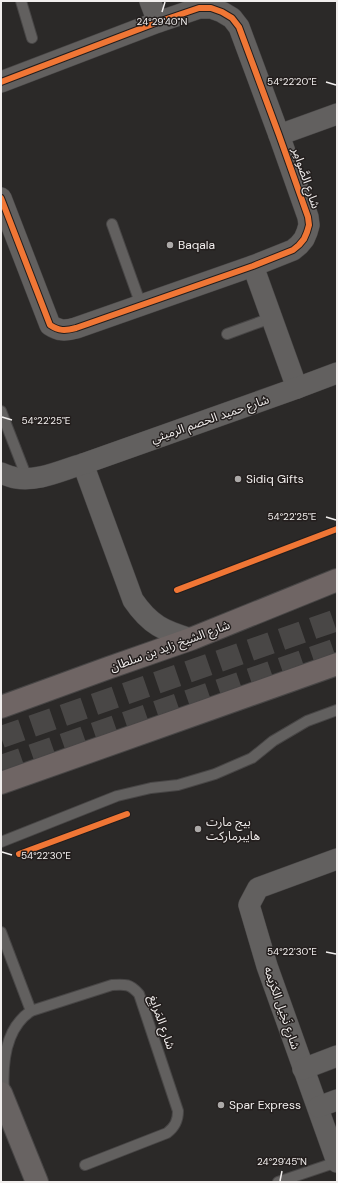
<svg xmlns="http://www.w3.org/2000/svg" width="338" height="1183" font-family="'DM Sans','Noto Sans Arabic',sans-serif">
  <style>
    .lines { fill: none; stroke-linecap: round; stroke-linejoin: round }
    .trunk-tunnel { stroke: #494746; stroke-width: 22; stroke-dasharray: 22 11; stroke-linecap: butt }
    .service-casing { stroke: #484646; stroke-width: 12 }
    .minor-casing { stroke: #484646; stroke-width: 22 }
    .secondary-casing { stroke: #484646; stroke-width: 24 }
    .primary-casing { stroke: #484646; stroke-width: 24 }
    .service { stroke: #62605f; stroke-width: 10 }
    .minor { stroke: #62605f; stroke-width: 21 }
    .secondary { stroke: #686362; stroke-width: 22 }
    .primary { stroke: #6f6564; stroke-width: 22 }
    .cycleway-casing { stroke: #231e1d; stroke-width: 8 }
    .cycleway { stroke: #f07635; stroke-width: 6 }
    .ticks { fill: none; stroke: #f1eeed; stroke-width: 1.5 }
    .poi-dot { fill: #aca9a8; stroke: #231e1d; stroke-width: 1.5 }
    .labels { text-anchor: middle; stroke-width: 3; stroke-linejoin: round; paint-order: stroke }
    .street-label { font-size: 12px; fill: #f1eeed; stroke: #231e1d }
    .poi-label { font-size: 12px; fill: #f1eeed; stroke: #231e1d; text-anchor: start }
    .ticks-label { font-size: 10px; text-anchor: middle; fill: #f1eeed; stroke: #231e1d; stroke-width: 3; stroke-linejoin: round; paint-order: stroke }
  </style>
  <rect width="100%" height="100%" fill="#2b2928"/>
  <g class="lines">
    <g class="trunk-tunnel">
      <path d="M1,737L337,620"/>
      <path d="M1,766L337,649"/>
    </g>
    <defs>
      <g id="service">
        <path d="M21,1L32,38"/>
        <path d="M112,224L141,305"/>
        <path d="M227,334L271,318"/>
        <path d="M1,411L27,478"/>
        <path d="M1,842L117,796L151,788L178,785L215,774L252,758L273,741L307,721L337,710"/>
        <path d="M1,932L31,1011"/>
        <path d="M4,1094C2,1065 4,1029 31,1011L112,985C126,984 130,984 139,994L178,1111C178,1121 175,1127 167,1133L85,1165"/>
        <path d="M278,1182L337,1162"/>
      </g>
      <g id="minor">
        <path d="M150,1L158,22"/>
        <path d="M1,82L158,22L199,8H211L222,12L232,18L239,27L279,135L308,217L309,225L307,232L304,239L299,245L293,250L253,266L76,328C65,331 59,331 50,325L1,198"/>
        <path d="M279,135L337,114"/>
        <path d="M253,266L297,388"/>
        <path d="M83,464L133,600C150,625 164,631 191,639"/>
        <path d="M1,473C6,475 11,477 16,478C38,482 62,470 83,464L297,388L337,373"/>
        <path d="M337,859L258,888L249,905L267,966L337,1162"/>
        <path d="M303,1069L337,1056"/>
        <path d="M318,1107L337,1100"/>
      </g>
      <path id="secondary" d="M1,1093L37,1182"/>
      <g id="primary">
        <path d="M1,707L108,668L191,639L337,580"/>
        <path d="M1,783L337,664"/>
      </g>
    </defs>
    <use href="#service" class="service-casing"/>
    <use href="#minor" class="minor-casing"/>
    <use href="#secondary" class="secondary-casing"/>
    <use href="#primary" class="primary-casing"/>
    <use href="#service" class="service"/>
    <use href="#minor" class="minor"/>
    <use href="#secondary" class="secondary"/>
    <use href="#primary" class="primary"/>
    <defs>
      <g id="cycleway">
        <path d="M1,82L158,22L199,8H211L222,12L232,18L239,27L279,135L308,217L309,225L307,232L304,239L299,245L293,250L253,266L76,328C65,331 59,331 50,325L1,198"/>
        <path d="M177,590L337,529"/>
        <path d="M19,854L127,814"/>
      </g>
    </defs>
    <use href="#cycleway" class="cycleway-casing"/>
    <use href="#cycleway" class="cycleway"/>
  </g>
  <path class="ticks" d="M162,12L165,2M326,82L336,85M2,417L12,420M326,517L336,520M2,852L12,855M326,952L336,954M280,1181L282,1171"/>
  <g class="poi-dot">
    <circle cx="170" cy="245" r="4"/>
    <circle cx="238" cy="479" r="4"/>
    <circle cx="198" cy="829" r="4"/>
    <circle cx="221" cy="1105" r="4"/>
  </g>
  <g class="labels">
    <g class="street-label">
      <text transform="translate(306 178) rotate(71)" y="4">شارع الصَّوامِر</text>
      <text transform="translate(210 419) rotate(-19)" y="4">شارع حميد الحصم الرميثي</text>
      <text transform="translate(170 646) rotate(-20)" y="4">شارع الشيخ زايد بن سلطان</text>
      <text transform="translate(282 1008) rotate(71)" y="4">شارع نَخِيل الكرَيمه</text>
      <text transform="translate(162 1022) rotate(71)" y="4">شارع المَرايِغ</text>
    </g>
    <g class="poi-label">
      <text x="178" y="249">Baqala</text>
      <text x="246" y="483">Sidiq Gifts</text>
      <text x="206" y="826">بيج مارت<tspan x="206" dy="14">هايبرماركت</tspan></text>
      <text x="229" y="1109">Spar Express</text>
    </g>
  </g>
  <g class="ticks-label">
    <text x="162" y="25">24°29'40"N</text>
    <text x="292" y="85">54°22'20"E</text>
    <text x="46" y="424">54°22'25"E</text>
    <text x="292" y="520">54°22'25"E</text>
    <text x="46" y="859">54°22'30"E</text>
    <text x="292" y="955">54°22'30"E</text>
    <text x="282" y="1165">24°29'45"N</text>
  </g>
  <rect width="338" height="1183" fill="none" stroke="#f1eeed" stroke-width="4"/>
</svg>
